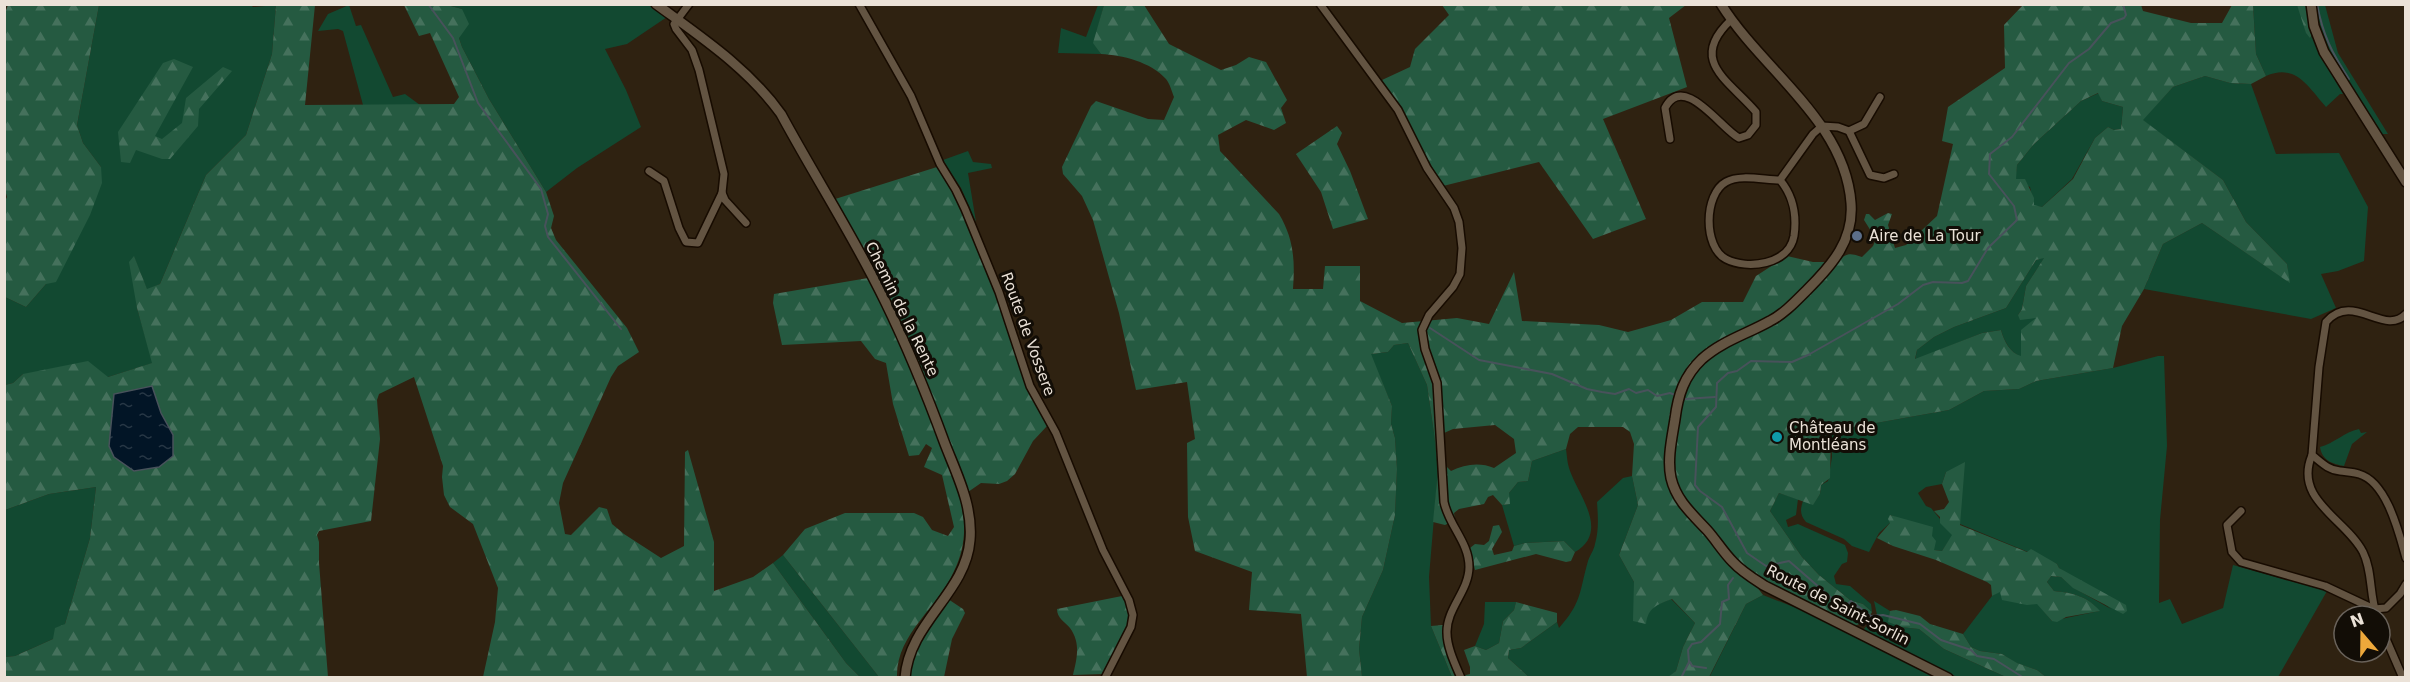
<svg xmlns="http://www.w3.org/2000/svg" width="2410" height="682" font-family="'DejaVu Sans',sans-serif">
  <style>
    .grass { fill: #124931 }
    .forest { fill: url(#forest-firs); fill-rule: evenodd }
    .water { fill: url(#water-ripples); stroke: #48525b; stroke-width: 1.5 }
    .lines { fill: none; stroke-linecap: round; stroke-linejoin: round }
    .stream { stroke: #48525b; stroke-width: 2 }
    .minor-casing { stroke: #170b00; stroke-width: 10 }
    .tertiary-casing { stroke: #170b00; stroke-width: 12 }
    .minor { stroke: #635442; stroke-width: 7 }
    .tertiary { stroke: #635442; stroke-width: 9 }
    .service-dot { fill: #5c6f8a; stroke: #120d06; stroke-width: 2 }
    .culture-dot { fill: #0f9aa8; stroke: #120d06; stroke-width: 2 }
    .labels { text-anchor: middle; stroke-width: 6; stroke-linejoin: round; paint-order: stroke }
    .poi-label { font-size: 15px; fill: #ebe2d8; stroke: #120d06; text-anchor: start }
    .street-label { font-size: 15px; fill: #ebe2d8; stroke: #120d06 }
  </style>
  <defs>
    <pattern id="forest-firs" width="22" height="20" patternUnits="userSpaceOnUse" patternTransform="scale(1.5)"><rect width="22" height="20" fill="#255a41"/><path d="M5 1l3.5 6h-7zM16 11l3.5 6h-7z" fill="#45715c"/></pattern>
    <pattern id="water-ripples" width="26" height="14" patternUnits="userSpaceOnUse" patternTransform="scale(1.5)"><rect width="26" height="14" fill="#021526"/><path d="M2 4q2-2 4 0t4 0M15 11q2-2 4 0t4 0" fill="none" stroke="#273745"/></pattern>
  </defs>
  <rect width="100%" height="100%" fill="#2f2211"/>
  <g class="grass">
    <path d="M250,4L253,7L276,5L272,54L246,135L206,175L160,284L147,290L134,257L137,308L153,363L108,377L23,374L13,383L5,385V297L26,307L46,284L101,167L83,143L77,125L99,5Z"/>
    <path d="M349,5L356,26L361,25L393,97L405,94L420,105H363L343,31L338,29L318,31L328,14Z"/>
    <path d="M447,5H649L667,17L627,44L605,49L626,90L641,127L577,168L546,192L489,99L462,47L459,38L462,9Z"/>
    <path d="M1098,5H1104L1094,43L1101,54L1058,53L1061,28L1086,37Z"/>
    <path d="M2253,5H2297L2311,38L2312,35L2319,52L2343,94H2340L2326,107C2308,87 2296,63 2266,76L2256,54Z"/>
    <path d="M2315,5H2325L2338,53L2388,134H2381L2324,41Z"/>
    <path d="M2205,76L2230,83L2251,84L2276,154L2339,153L2368,207L2364,261L2338,271L2321,274L2336,308L2311,319L2144,289L2163,244L2202,223L2289,282L2287,264L2246,222L2223,180L2142,120L2173,87Z"/>
    <path d="M2099,93L2102,101L2123,107L2121,129L2114,130L2108,127L2095,138L2072,179L2042,207L2034,206L2030,187L2015,180L2017,165L2034,144L2081,101Z"/>
    <path d="M968,151L973,162L991,164L992,168L968,173L976,222L961,188L943,160Z"/>
    <path d="M2045,257L2026,286L2022,309L2018,315L2037,317L2021,357C2010,352 2004,341 2001,330L1982,333L1915,360L1917,350L1934,337L1954,327L2006,308L2036,260Z"/>
    <path d="M1408,343L1427,385L1434,433L1438,470L1429,577L1431,626L1452,677L1362,678L1359,649L1362,617L1383,570L1395,515L1397,469L1395,438L1391,424L1392,406L1370,354L1388,352L1394,345Z"/>
    <path d="M2158,356H2164L2167,446L2160,520L2159,603L2170,599L2182,624L2223,608L2233,565L2327,591L2278,677H2046L2037,670L2016,663L2002,654L1980,651L1971,647L1963,634L1992,596L2000,591L2037,603L2052,621L2099,611C2088,596 2072,593 2054,591L2047,582L2051,576L2061,577L2074,588L2111,609L2059,568L2057,564L1960,524L1946,472L1942,484L1926,487L1918,493L1926,506L1931,508L1953,535L1942,551L1934,550L1898,518L1890,515V523L1879,533L1869,552L1852,546L1844,539L1806,522C1800,515 1800,510 1803,501L1813,504L1820,494L1821,485L1828,481L1832,457L1831,431L1949,410L1984,391L2019,389L2036,381L2113,368Z"/>
    <path d="M2359,429L2361,433L2367,432L2352,444L2344,466C2332,464 2322,460 2320,447C2335,443 2344,432 2359,429Z"/>
    <path d="M1566,449C1567,455 1567,462 1569,468C1577,494 1611,531 1575,552L1564,541L1525,543L1514,546L1502,505L1509,504V493L1518,482L1528,481L1532,461Z"/>
    <path d="M1632,476L1638,505L1619,555L1634,582V620L1647,615L1653,606L1671,599L1695,623L1683,647L1676,671L1668,678L1529,677L1508,658L1509,650L1521,648L1557,622L1559,628C1582,602 1579,593 1588,561C1590,555 1594,550 1595,544C1599,530 1598,517 1597,502L1623,478Z"/>
    <path d="M96,487L90,538L65,624L53,639L15,656L5,657V510L49,494Z"/>
    <path d="M1779,493L1798,499L1796,515L1786,520L1788,527L1798,524L1845,545L1848,553L1847,562L1842,564L1834,576L1836,584L1850,586L1871,604L1872,612L1863,604L1850,600L1819,575L1802,557L1770,511Z"/>
    <path d="M783,555L879,677H860L846,663L773,563Z"/>
    <path d="M1763,595L1809,613L1938,678H1709L1746,604Z"/>
    <path d="M1874,601L1890,611L1889,622L1901,627L1919,629L1944,649L2006,677H1957L1863,630L1877,615Z"/>
    <path d="M1485,602H1516L1514,610L1503,621L1499,643L1486,650L1475,646L1484,624Z"/>
  </g>
  <g class="forest">
    <path d="M8,5H99L77,125L83,143L101,167L102,183L90,215L56,282L46,284L26,307L5,297L4,203L7,197L4,186V16Z"/>
    <path d="M276,5H315L305,105L454,104L459,97L430,33L419,36L404,5H447L462,9L469,24L459,38L462,47L489,99L546,192L554,216L551,228L556,240L627,328L639,352L618,366L611,377L563,483L559,503L565,534L571,535L599,507L607,509L612,524L624,534L661,558L684,546L685,452L688,450L714,542V591L753,577L773,563L846,663L860,677H483L495,622L498,588L473,524L450,507L444,495L442,477L443,466L414,377L379,394L377,400L380,439L371,521L319,531L317,535L319,542V563L328,677H5V657L15,656L53,639L55,628L65,624L90,538L96,487L49,494L5,510V385L13,383L23,374L88,361L108,377L152,363L137,308L129,262L134,256L147,289L160,284L206,175L246,135L272,54Z"/>
    <path d="M1104,5H1144L1169,44L1221,70L1236,65L1249,57L1266,62L1287,100L1281,108L1286,123L1274,130L1246,120L1218,135L1220,151L1279,214C1294,239 1295,261 1293,289H1323L1325,266H1360V301L1402,323L1457,318L1489,324L1514,272L1522,321L1599,325L1628,332L1671,320L1702,302H1743L1756,276L1787,256L1813,262H1838C1846,252 1851,253 1862,257L1873,246L1876,239L1864,220L1866,214H1869L1875,220L1888,213L1892,214L1888,225L1895,248L1906,245L1937,216L1953,144L1942,141L1948,107L2005,68L2004,25L2023,5H2141L2143,11L2191,23H2222L2232,5H2253L2256,54L2266,76L2251,84L2230,83L2205,76L2173,87L2143,120L2223,180L2246,222L2287,264L2290,283L2202,223L2163,244L2144,289L2122,326L2113,368L2036,381L2019,389L1984,391L1949,410L1831,431L1830,478L1821,485L1820,494L1813,505L1779,493L1770,511L1802,557L1819,575L1850,600L1863,604L1872,612L1867,620L1855,626L1774,586L1743,565L1734,568L1757,587L1763,595L1746,604L1709,677H1668L1676,671L1683,647L1695,623L1672,599C1657,605 1648,607 1646,624L1633,621L1634,582L1619,555L1638,505L1632,476L1634,444L1630,432L1623,427H1578L1570,434L1566,449L1532,461L1528,481L1518,482L1509,493L1510,504L1502,505L1493,495L1488,497L1484,504L1459,509L1454,513L1455,520L1445,525L1433,522L1438,470L1434,433L1427,385L1408,343L1394,345L1388,352L1371,354L1392,406L1391,424L1395,438L1397,469L1395,515L1383,570L1362,617L1359,649L1362,677H1307L1301,614L1249,610L1252,572L1195,551L1188,517L1187,443L1195,439L1187,382L1136,390L1119,313L1093,220L1082,196L1063,174L1062,167L1091,106L1096,101L1148,119L1164,120L1174,97C1172,92 1170,84 1166,79C1151,62 1122,55 1101,54L1093,43ZM2098,93L2102,101L2123,107L2121,129L2114,130L2108,127L2095,138L2073,179L2042,207L2034,205V198L2025,179H2016L2017,165L2034,144L2081,101ZM2044,258L2026,286L2022,309L2018,315L2020,320L2036,318L2021,330V356C2010,353 2004,341 2001,330L1982,333L1915,359L1917,350L1934,337L1954,327L2006,308L2036,260ZM1495,425L1514,439L1516,453L1494,468C1480,462 1465,464 1451,471L1445,465L1444,433L1453,429Z"/>
    <path d="M1442,5H1686L1669,18L1687,87L1603,119L1646,219L1593,239L1539,162L1443,186L1382,80L1410,67L1415,49L1449,15Z"/>
    <path d="M2297,5H2306L2312,35L2310,38L2306,33Z"/>
    <path d="M174,59L193,67L155,136L162,139L182,123L186,98L223,67L232,71L199,109L198,126L170,159H162L136,150L130,163L121,162L118,132L163,63Z"/>
    <path d="M1337,126L1342,133L1337,144L1350,171L1368,219L1333,229L1321,192L1296,154Z"/>
    <path d="M937,167C962,205 982,249 996,292C1012,338 1022,384 1048,425L1033,441L1015,474L1007,481L999,484L981,483L968,492L922,373L832,200Z"/>
    <path d="M868,278C891,322 910,369 929,415C942,446 959,479 963,514C966,533 963,553 954,571C938,608 896,634 897,677H879L783,555L805,529L845,513H914L923,517L932,530L948,536L954,527L942,475L924,467L932,448L926,444L919,455L909,456L893,404L886,363L875,359L861,341L782,345L773,303L774,294Z"/>
    <path d="M1965,462L1960,525L2027,552L2031,549L2057,564L2059,568L2126,605L2127,611L2123,614L2073,588L2061,577L2051,576L2047,582L2054,591C2073,593 2087,596 2100,611L2066,617L2057,622L2052,621L2037,604L2027,605L2002,600L2000,592L1992,596L1991,585L1987,582L1936,560L1893,546L1877,538L1890,523L1888,519L1890,515L1933,527L1932,536L1936,541L1934,550L1942,551L1952,535L1940,523V517L1934,511L1944,509L1949,502L1942,484L1946,472Z"/>
    <path d="M1499,525L1502,532L1492,549L1494,555L1512,551L1514,546L1525,543L1564,541L1575,552L1571,561L1566,562L1536,554L1475,570L1470,548L1475,544L1484,545L1489,541L1493,526Z"/>
    <path d="M1122,596C1139,626 1118,649 1102,674L1073,675C1077,659 1081,643 1070,628C1065,622 1057,618 1057,609Z"/>
    <path d="M948,599L963,609L965,613L952,639L944,677L910,678C913,644 929,626 948,599Z"/>
    <path d="M1516,602L1557,613V622L1521,648L1509,650L1508,658L1529,677H1452L1431,626L1443,625L1445,644L1458,677L1470,674V667L1464,650L1475,646L1486,650L1499,643L1503,621L1514,610Z"/>
    <path d="M1896,610L1920,616L1930,624L1963,634L1971,647L1980,651L2002,654L2017,663L2037,670L2046,677H2006L1944,649L1919,629L1901,627L1888,622L1890,611Z"/>
  </g>
  <path class="water" d="M152,386L161,413L173,435V456L159,467L134,471L114,457L109,446L114,394Z"/>
  <g class="lines">
    <g class="stream">
      <path d="M428,4L453,38L478,103L541,189L548,214L545,226L548,237L621,329"/>
      <path d="M2317,4C2323,36 2332,53 2349,79"/>
      <path d="M1421,325L1430,309"/>
      <path d="M1430,328L1479,360L1552,374L1587,389L1602,392L1615,394L1629,389L1636,393L1648,390L1657,396L1670,393L1675,395"/>
      <path d="M1685,399L1715,397"/>
      <path d="M1690,662L1692,666L1706,668"/>
      <path d="M1681,678L1689,662L1688,650L1692,644L1701,642L1720,624L1722,602L1729,599L1728,585L1733,578"/>
      <path d="M2024,678L1994,659L1977,656L1971,650L1941,640L1920,624L1883,615L1871,616L1851,601L1843,608L1789,561L1766,566L1747,553L1722,507L1700,491L1695,485L1698,427L1716,407L1717,383L1728,373L1737,371L1751,361L1792,362L1808,355L1898,304L1923,285L1933,282L1962,283L1968,281L1988,248L2017,220L2014,206L1989,174L1990,154L2012,137L2069,63L2089,49L2111,23L2124,18L2126,15L2123,4"/>
    </g>
    <defs>
      <g id="minor">
        <path d="M689,4L674,24L676,29L692,50L699,70L724,174L722,193L725,200L746,223"/>
        <path d="M859,4L911,96L940,164L956,190L965,209L999,292L1030,386L1056,433L1103,550L1129,600L1133,615L1131,627L1105,678"/>
        <path d="M1320,4L1398,110L1427,168L1454,208L1459,222L1462,248L1460,274L1453,287L1429,315L1422,330L1425,349L1437,383L1444,502C1449,526 1469,542 1469,567C1469,591 1446,609 1447,633C1447,647 1455,664 1461,678"/>
        <path d="M1849,131L1870,175L1884,178L1894,174"/>
        <path d="M1670,139L1665,108C1684,72 1721,129 1739,138L1748,135L1756,125V112C1730,81 1687,61 1731,20"/>
        <path d="M649,171L664,181L679,228L686,242L698,243L722,193"/>
        <path d="M1780,180C1794,197 1797,215 1794,236C1789,265 1747,270 1726,259C1703,247 1704,194 1726,182C1740,174 1764,180 1780,180L1813,134L1822,126L1838,127L1849,131L1864,124L1880,97"/>
        <path d="M2406,314C2384,337 2353,291 2326,322L2319,367L2312,455C2321,462 2328,470 2340,471C2347,472 2353,472 2359,474C2387,482 2399,533 2406,558"/>
        <path d="M2312,455C2293,500 2346,519 2363,552C2373,572 2369,595 2377,616"/>
        <path d="M2241,511L2227,525L2232,552L2241,562L2325,586L2374,609L2386,608L2400,594L2406,584"/>
        <path d="M2380,625L2403,678"/>
      </g>
      <g id="tertiary">
        <path d="M656,4C701,37 748,68 781,114C815,177 854,237 885,301C908,348 927,395 945,444C957,475 973,506 970,540C966,593 909,622 905,678"/>
        <path d="M1721,4C1762,70 1845,121 1851,203C1854,240 1832,265 1808,289C1796,301 1784,314 1770,321C1747,334 1722,341 1702,359C1684,376 1678,395 1675,419C1672,438 1667,459 1671,478C1676,500 1692,514 1707,530C1716,540 1723,552 1733,562C1742,572 1754,579 1765,586L1948,678"/>
        <path d="M2311,4L2314,26L2324,52L2406,182"/>
      </g>
    </defs>
    <use href="#minor" class="minor-casing"/>
    <use href="#tertiary" class="tertiary-casing"/>
    <use href="#minor" class="minor"/>
    <use href="#tertiary" class="tertiary"/>
  </g>
  <circle class="service-dot" cx="1857" cy="236" r="6"/>
  <circle class="culture-dot" cx="1777" cy="437" r="6"/>
  <g class="labels">
    <g class="poi-label">
      <text x="1869" y="241">Aire de La Tour</text>
      <text x="1789" y="433">Château de<tspan x="1789" dy="17">Montléans</tspan></text>
    </g>
    <g class="street-label">
      <text transform="translate(902 309) rotate(64)" y="5">Chemin de la Rente</text>
      <text transform="translate(1028 334) rotate(70)" y="5">Route de Vossere</text>
      <text transform="translate(1838 605) rotate(27)" y="5">Route de Saint-Sorlin</text>
    </g>
  </g>
  <rect width="2410" height="682" fill="none" stroke="#ebe2d8" stroke-width="12"/>
  <g transform="translate(2362 634) rotate(340)"><circle r="28" fill="#120d06" stroke="#69625a" stroke-width="1.5"/>
  <path d="M0-4.5L10 22L0 15L-10 22Z" fill="#eda83b"/>
  <text y="-9" font-size="16" font-weight="bold" text-anchor="middle" fill="#ebe2d8">N</text>
  </g>
</svg>
